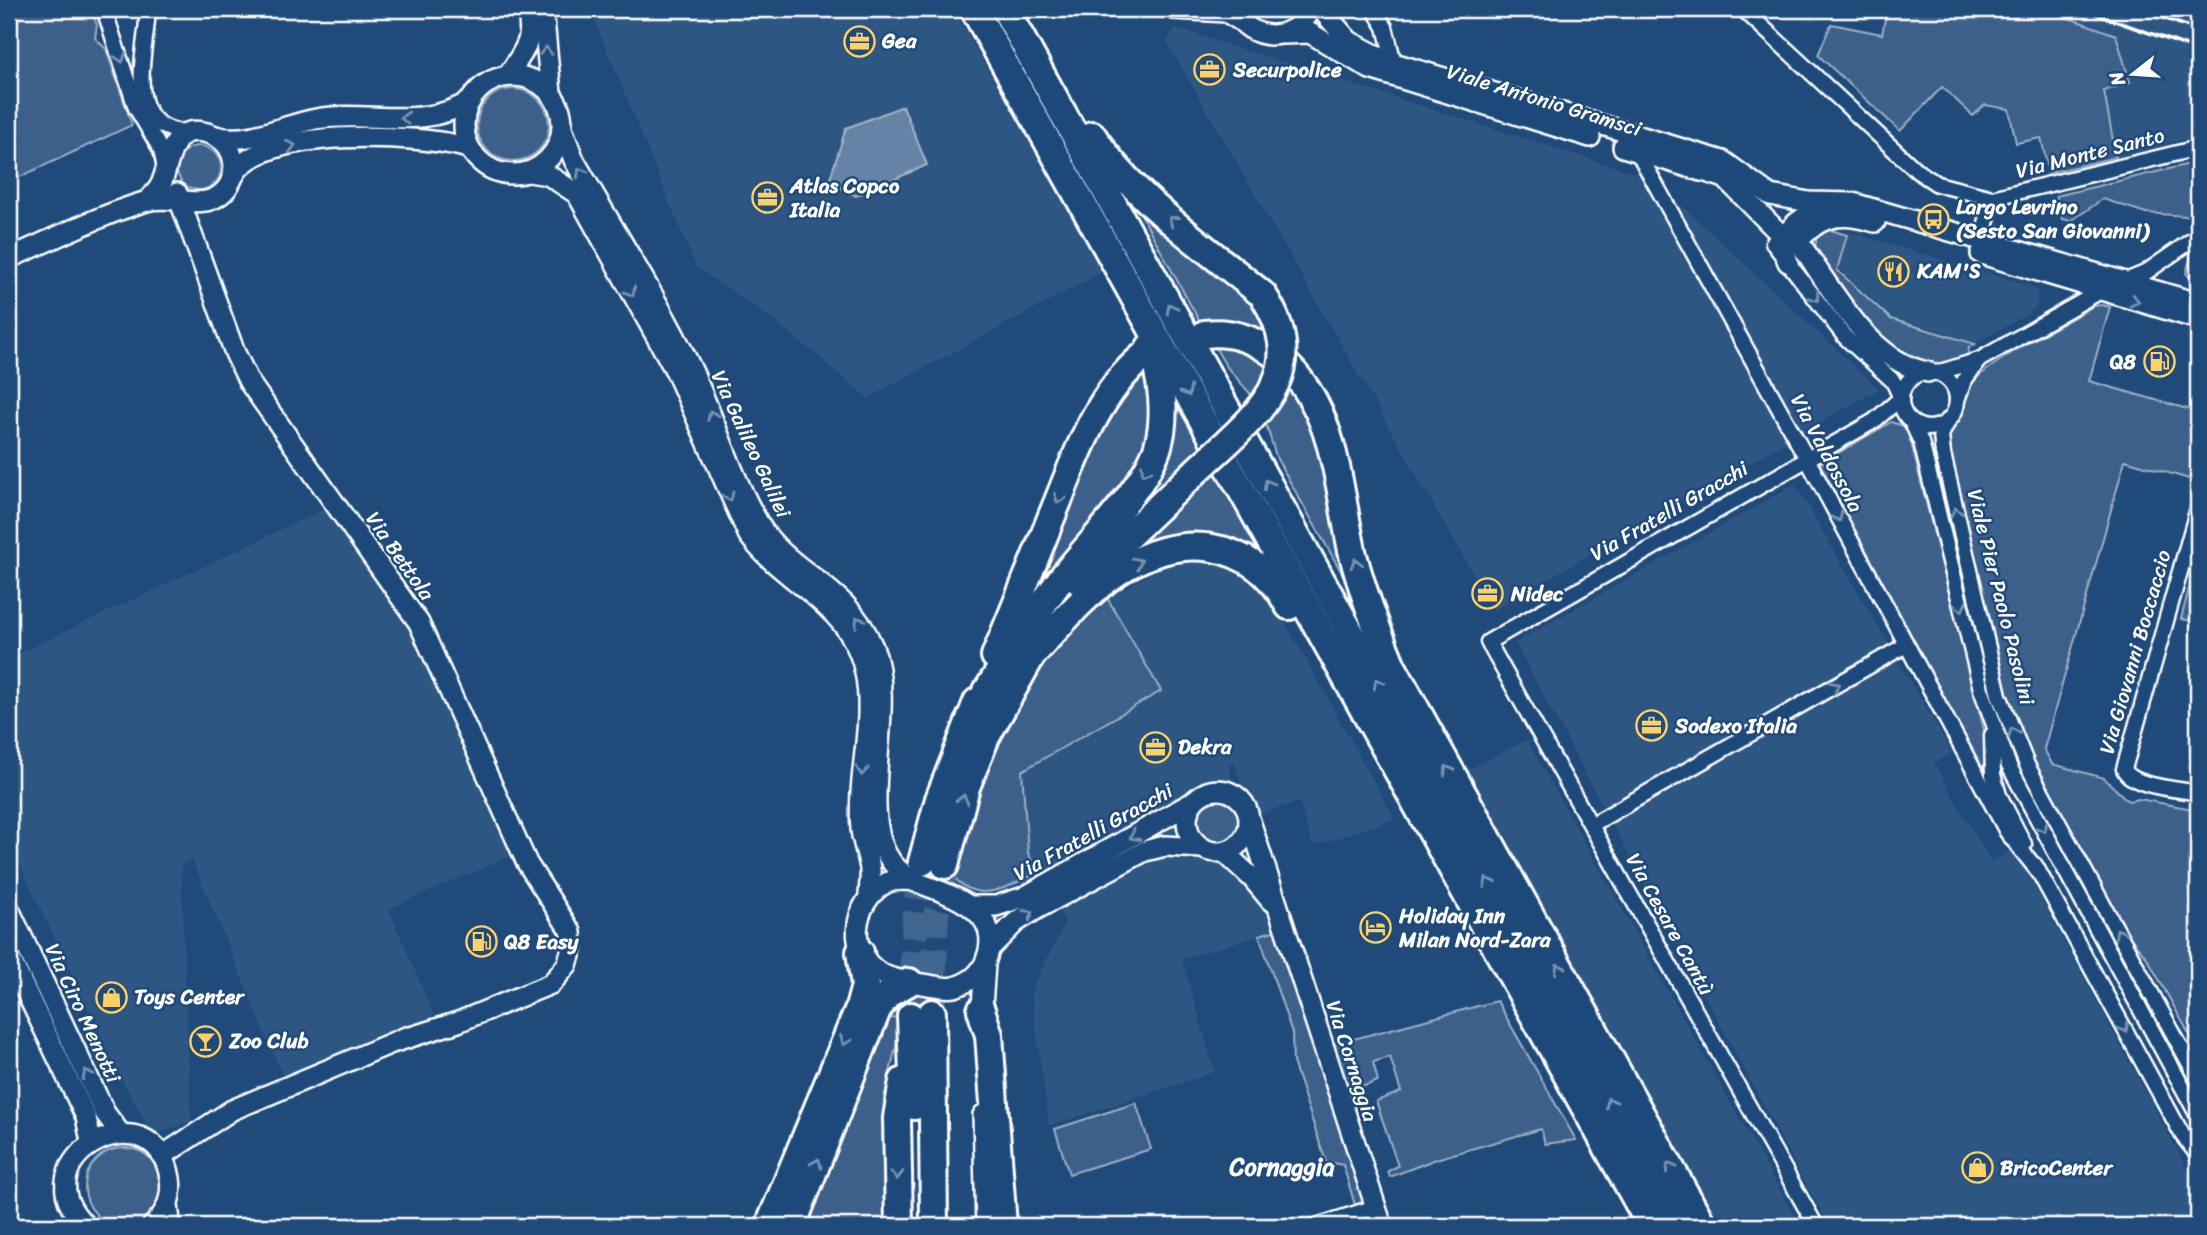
<svg xmlns="http://www.w3.org/2000/svg" width="2207" height="1235" font-family="Sriracha,sans-serif">
  <style>
    .built { fill: #2e5683 }
    .green { fill: #3c618b; stroke: #9eb0c5; stroke-width: 2 }
    .water { fill: #6583a4; stroke: #a3b5c8; stroke-width: 2 }
    .lines { fill: none; stroke-linecap: round; stroke-linejoin: round }
    .highway-tunnel { stroke: #41658e; stroke-width: 26; stroke-dasharray: 26 13; stroke-linecap: butt }
    .street-casing { stroke: #fff; stroke-width: 19 }
    .secondary-casing { stroke: #fff; stroke-width: 24 }
    .highway-casing { stroke: #fff; stroke-width: 32 }
    .street { stroke: #1f4a7a; stroke-width: 14 }
    .secondary { stroke: #1f4a7a; stroke-width: 19 }
    .highway { stroke: #1f4a7a; stroke-width: 26 }
    .rail { stroke: #fff; stroke-width: 3.5 }
    .highway-bridge-casing { stroke: #fff; stroke-width: 32; stroke-linecap: butt }
    .highway-bridge { stroke: #1f4a7a; stroke-width: 26 }
    .oneway { stroke: #7992af }
    .labels { text-anchor: middle; stroke-width: 5; stroke-linejoin: round; paint-order: stroke }
    .poi-label { font-size: 21px; font-weight: bold; fill: #fff; stroke: #1f4a7a; text-anchor: start }
    .street-label { font-size: 21px; fill: #fff; stroke: #1f4a7a }
    .quarter-label { font-size: 24px; font-weight: bold; fill: #fff; stroke: #1f4a7a }
  </style>
  <rect width="100%" height="100%" fill="#1f4a7a"/>
  <filter id="ink" filterUnits="userSpaceOnUse"><feTurbulence type="fractalNoise" baseFrequency=".0143" numOctaves="2"/><feDisplacementMap in="SourceGraphic" scale="14" xChannelSelector="R" yChannelSelector="G"/><feConvolveMatrix kernelMatrix="1 2 1 2 8 2 1 2 1" color-interpolation-filters="sRGB"/></filter>
  <g filter="url(#ink)">
    <g class="built">
      <path d="M590,9H953L1103,272L868,398L774,320L696,267Z"/>
      <path d="M2044,9H2198V136L2116,157L2104,90L2130,82L2116,35Z"/>
      <path d="M1175,28L1653,179L1879,389L1494,610L1167,42Z"/>
      <path d="M1849,232L2032,286L2038,293L2037,305L2028,314L1976,343L1892,317L1839,269Z"/>
      <path d="M1795,484L1952,753L1934,763L1991,862L2014,849L2191,1176H2198V1226H1830L1807,1186L1515,643Z"/>
      <path d="M331,506L408,619L518,853L389,909L435,1018L285,1081L192,860L184,863L181,867L191,1121L162,1132L148,1128L120,1076L9,842V658Z"/>
      <path d="M1192,562L1233,565L1253,576L1270,595L1395,819L1313,846L1299,802L1253,816L1234,762L1228,765L1281,929L1182,959L1215,1072L1049,1126L1031,991L1065,922L1028,853L1022,771L1161,691L1110,598L1159,568Z"/>
      <path d="M1527,740L1800,1226H1716L1462,772Z"/>
    </g>
    <g class="green">
      <path d="M9,9H91L97,25L95,38L106,49L132,125L9,182Z"/>
      <path d="M1887,9H2044L2116,35L2130,82L2104,91L2116,157L2049,173L2041,138L2016,143L2009,109L1985,105L1973,116L1942,87L1900,131L1818,55L1831,24L1882,34Z"/>
      <circle cx="513" cy="125" r="36"/>
      <circle cx="199" cy="168" r="22"/>
      <path d="M2198,162V217L2146,213L2103,199L2071,221L2062,219L2056,196Z"/>
      <path d="M1127,189L1256,298L1277,346L1201,324Z"/>
      <path d="M1824,228L1847,235L1837,270L1891,319L1975,344L1969,347L1968,354C1901,393 1845,297 1815,249L1817,234Z"/>
      <path d="M2198,250V287L2186,273L2192,253Z"/>
      <path d="M2102,305L2110,307L2089,381L2198,412V446L2189,479L2125,460L2044,749L2052,764L2104,778L2128,801L2139,799L2198,810V1050L2147,958L2121,926L2033,763L2007,696L1994,646L1947,443C1948,433 1964,392 1971,384C1993,359 2063,324 2094,306Z"/>
      <path d="M1212,342H1225L1274,363L1315,417L1359,603L1277,459L1263,415L1254,398L1226,366Z"/>
      <path d="M1147,363L1152,432L1131,474L1067,553L1002,652L1092,440Z"/>
      <path d="M1171,381L1276,572L1263,560L1134,555L1127,507Z"/>
      <path d="M1891,422L1907,427L1985,734L1984,772L1820,464Z"/>
      <path d="M2198,554V622L2181,619Z"/>
      <path d="M1104,592L1161,691L1022,771L1028,853L1038,872C1002,891 970,908 945,865L1032,655Z"/>
      <circle cx="1217" cy="822" r="22"/>
      <path d="M1281,929L1370,1199L1355,1205L1343,1165L1326,1162L1293,1062L1292,1033L1259,935Z"/>
      <path d="M1497,1001L1576,1140L1545,1144L1541,1129L1436,1159L1390,1177L1388,1171L1398,1166L1376,1101L1401,1092L1390,1057L1373,1062L1378,1081L1345,1093L1331,1045Z"/>
      <path d="M899,1017L896,1046L884,1099L887,1226H807L890,1018Z"/>
      <path d="M1136,1103L1151,1149L1069,1174L1055,1129Z"/>
      <circle cx="124" cy="1187" r="39"/>
    </g>
    <path class="water" d="M903,106L927,165L856,196L829,182L846,128Z"/>
    <g class="lines">
      <g class="highway-tunnel">
        <path d="M932,1013L936,916L945,865"/>
        <path d="M911,1016L915,913L922,862"/>
      </g>
      <defs>
        <g id="street">
          <path d="M104,9L136,108L161,150L165,168"/>
          <path d="M148,9C146,56 119,131 193,133"/>
          <path d="M1374,9L1385,27L1394,63"/>
          <path d="M1743,9L1917,171L1937,184L1992,198L2198,148"/>
          <path d="M1637,151L1806,457L2007,832L2038,871"/>
          <path d="M1982,241L1992,198"/>
          <path d="M1773,243L1845,337L1893,381L1901,398"/>
          <circle cx="1929" cy="400" r="28"/>
          <path d="M1937,373L1979,360L2099,292L2145,273L2198,236"/>
          <path d="M1957,400L1964,381L1979,360"/>
          <path d="M1949,419L1941,435L1943,454L1999,695L2027,765L2198,1079"/>
          <path d="M1912,423L1921,442L1981,689L2009,766L2198,1116"/>
          <path d="M2198,508L2124,769C2131,787 2180,789 2198,793"/>
          <path d="M1992,735L1993,775L1999,795L2024,844"/>
          <path d="M1591,825L1906,645"/>
          <path d="M2035,865L2183,1136L2198,1155"/>
          <path d="M170,1200L173,1226"/>
          <path d="M1316,1226L1376,1207"/>
          <path d="M1816,1226L1488,642L1874,421L1901,398"/>
        </g>
        <g id="secondary">
          <path d="M543,9L551,93"/>
          <path d="M1174,9L1226,12L1241,21"/>
          <path d="M1234,9C1249,44 1295,43 1311,9"/>
          <path d="M1321,9L1349,41L1387,61L1723,161L1770,195L1809,202L1853,203L2198,303"/>
          <path d="M1284,34L1310,33L1370,69L1590,137"/>
          <circle cx="513" cy="125" r="49"/>
          <path d="M508,76C524,49 535,42 527,9"/>
          <path d="M563,131L574,160C613,229 657,297 691,368C715,419 731,476 759,524C789,574 848,585 873,647C898,709 855,811 891,861C895,868 904,874 910,880"/>
          <path d="M215,136C248,145 283,125 316,119C368,110 422,131 470,101"/>
          <path d="M1623,147L1701,171"/>
          <path d="M1690,167L1725,178L1784,238C1800,240 1806,231 1819,223C1837,212 1857,217 1875,222"/>
          <path d="M529,172L548,175L577,194L676,372L748,534C774,571 817,591 844,626C890,686 855,761 861,829C862,843 869,856 870,870C871,879 869,888 869,897"/>
          <path d="M233,177C256,125 422,134 468,148"/>
          <path d="M177,193L235,353L249,382L419,623L527,863L571,932L572,949L567,965L551,984L458,1022L395,1042"/>
          <path d="M1790,230C1826,276 1865,362 1928,372"/>
          <path d="M1981,254L2198,319"/>
          <path d="M9,258C54,239 100,215 147,201C169,194 195,208 215,198C241,185 240,146 213,135C169,118 171,163 161,184C158,191 152,196 147,201"/>
          <path d="M1788,262C1774,231 1802,216 1828,206"/>
          <circle cx="1218" cy="821" r="31"/>
          <path d="M1250,821L1382,1226"/>
          <path d="M1224,852L1252,878L1271,901"/>
          <path d="M910,880C946,893 1006,909 986,960C981,974 968,983 954,987C945,989 932,985 922,984C911,982 897,981 886,976C844,958 851,900 888,882C894,880 903,880 910,880Z"/>
          <path d="M973,906H996L1024,897L1193,802"/>
          <path d="M9,909L105,1113L120,1133"/>
          <path d="M991,947L1016,922L1037,909L1145,851L1165,846L1203,848"/>
          <path d="M9,956L86,1117L91,1142"/>
          <path d="M981,1022L985,964"/>
          <path d="M983,1115L986,1226"/>
          <path d="M162,1156L232,1110L406,1037"/>
          <path d="M86,1226C14,1158 155,1086 170,1178C173,1196 166,1214 152,1226"/>
        </g>
        <g id="highway">
          <path d="M974,9L1651,1226"/>
          <path d="M1005,9L1679,1226"/>
          <path d="M1092,135C1134,200 1204,246 1263,295"/>
          <path d="M1205,334C1229,331 1251,338 1271,352C1336,398 1337,484 1353,555C1363,593 1377,630 1392,666L1703,1226"/>
          <path d="M1080,582L1193,474"/>
          <path d="M1032,655C1059,626 1084,595 1116,573C1176,531 1253,537 1289,606"/>
          <path d="M995,656C1014,610 1033,564 1051,518C1075,461 1093,399 1142,357"/>
          <path d="M971,717C999,672 1026,626 1058,583C1085,547 1146,487 1158,446C1167,415 1162,376 1150,347"/>
          <path d="M922,862L939,799L977,702"/>
          <path d="M945,865L966,787L986,737L1041,639"/>
          <path d="M981,1010L989,1035L1003,1226"/>
          <path d="M932,1013L934,1226"/>
          <path d="M911,1016L914,1106"/>
          <path d="M769,1226L859,1008L865,986L860,952"/>
          <path d="M792,1226L877,1010L888,994L909,982"/>
          <path d="M899,1226L897,1118L903,1081"/>
        </g>
      </defs>
      <use href="#street" class="street-casing"/>
      <use href="#secondary" class="secondary-casing"/>
      <use href="#highway" class="highway-casing"/>
      <use href="#street" class="street"/>
      <use href="#secondary" class="secondary"/>
      <use href="#highway" class="highway"/>
      <g class="rail">
        <path d="M2081,9L2198,50"/>
        <path d="M2137,9L2198,30"/>
      </g>
      <defs>
        <path id="highway-bridge" d="M1193,474C1248,421 1317,378 1263,295"/>
      </defs>
      <use href="#highway-bridge" class="highway-bridge-casing"/>
      <use href="#highway-bridge" class="highway-bridge"/>
    </g>
    <defs><path id="oneway-chevron" d="M-2-3.5L2.5 0L-2 3.5" fill="none" stroke-width="1.6" stroke-linecap="round" stroke-linejoin="round" transform="scale(1.75)"/></defs>
    <g class="oneway">
      <use href="#oneway-chevron" transform="translate(546 51) rotate(-90)"/>
      <use href="#oneway-chevron" transform="translate(121 58) rotate(72)"/>
      <use href="#oneway-chevron" transform="translate(405 118) rotate(-178)"/>
      <use href="#oneway-chevron" transform="translate(291 146) rotate(-15)"/>
      <use href="#oneway-chevron" transform="translate(581 172) rotate(-119)"/>
      <use href="#oneway-chevron" transform="translate(1173 220) rotate(-140)"/>
      <use href="#oneway-chevron" transform="translate(631 292) rotate(61)"/>
      <use href="#oneway-chevron" transform="translate(1815 297) rotate(53)"/>
      <use href="#oneway-chevron" transform="translate(2135 301) rotate(14)"/>
      <use href="#oneway-chevron" transform="translate(1171 308) rotate(-119)"/>
      <use href="#oneway-chevron" transform="translate(1187 392) rotate(61)"/>
      <use href="#oneway-chevron" transform="translate(712 415) rotate(-114)"/>
      <use href="#oneway-chevron" transform="translate(1145 471) rotate(122)"/>
      <use href="#oneway-chevron" transform="translate(1268 484) rotate(-119)"/>
      <use href="#oneway-chevron" transform="translate(729 497) rotate(66)"/>
      <use href="#oneway-chevron" transform="translate(1059 499) rotate(112)"/>
      <use href="#oneway-chevron" transform="translate(1956 512) rotate(-103)"/>
      <use href="#oneway-chevron" transform="translate(1838 517) rotate(62)"/>
      <use href="#oneway-chevron" transform="translate(1138 562) rotate(-26)"/>
      <use href="#oneway-chevron" transform="translate(1356 563) rotate(-105)"/>
      <use href="#oneway-chevron" transform="translate(1961 607) rotate(76)"/>
      <use href="#oneway-chevron" transform="translate(859 621) rotate(-124)"/>
      <use href="#oneway-chevron" transform="translate(1378 683) rotate(-119)"/>
      <use href="#oneway-chevron" transform="translate(1835 686) rotate(-30)"/>
      <use href="#oneway-chevron" transform="translate(2013 732) rotate(-112)"/>
      <use href="#oneway-chevron" transform="translate(1448 770) rotate(-119)"/>
      <use href="#oneway-chevron" transform="translate(862 771) rotate(95)"/>
      <use href="#oneway-chevron" transform="translate(963 799) rotate(-75)"/>
      <use href="#oneway-chevron" transform="translate(2043 828) rotate(62)"/>
      <use href="#oneway-chevron" transform="translate(1134 836) rotate(151)"/>
      <use href="#oneway-chevron" transform="translate(1488 882) rotate(-119)"/>
      <use href="#oneway-chevron" transform="translate(1029 914) rotate(-32)"/>
      <use href="#oneway-chevron" transform="translate(2119 933) rotate(-119)"/>
      <use href="#oneway-chevron" transform="translate(1559 968) rotate(-119)"/>
      <use href="#oneway-chevron" transform="translate(2124 1028) rotate(61)"/>
      <use href="#oneway-chevron" transform="translate(845 1041) rotate(112)"/>
      <use href="#oneway-chevron" transform="translate(87 1074) rotate(-115)"/>
      <use href="#oneway-chevron" transform="translate(1610 1102) rotate(-119)"/>
      <use href="#oneway-chevron" transform="translate(817 1163) rotate(-68)"/>
      <use href="#oneway-chevron" transform="translate(1670 1167) rotate(-119)"/>
      <use href="#oneway-chevron" transform="translate(897 1175) rotate(89)"/>
    </g>
  </g>
  <defs>
    <symbol id="office-ring" viewBox="-11 -11 22 22"><circle r="9.5" fill="#1f4a7a" stroke="#ffd166" stroke-width="1.5"/><path d="M-6-3h4V-5.5h4V-3h4V5H-6ZM-1-4.5V-3h2v-1.5ZM-6 0V1H6V0Z" fill="#ffd166"/></symbol>
    <symbol id="bus-ring" viewBox="-11 -11 22 22"><circle r="9.5" fill="#1f4a7a" stroke="#ffd166" stroke-width="1.5"/><path d="M-5-6H5V4H4V6H2V4H-2V6H-4V4H-5ZM-3.5-4V0h7V-4ZM-3.5 1.2v1.5H-2V1.2ZM2 1.2v1.5H3.5V1.2Z" fill="#ffd166"/></symbol>
    <symbol id="restaurant-ring" viewBox="-11 -11 22 22"><circle r="9.5" fill="#1f4a7a" stroke="#ffd166" stroke-width="1.5"/><path d="M-5-6h1v4h1v-4h1v4h1v-4h1v5L-1.5 .5V6h-2V.5L-5-1ZM5-6V6H3V1.5H1.5Q1.5-4 5-6Z" fill="#ffd166"/></symbol>
    <symbol id="fuel-ring" viewBox="-11 -11 22 22"><circle r="9.5" fill="#1f4a7a" stroke="#ffd166" stroke-width="1.5"/><path d="M-5.5-6h7V0h2V4h1.3V-2.5L3-4.5l.8-.8L6-3V5H2.5V1h-1V6h-7ZM-4.2-4.7v3.2H.2V-4.7Z" fill="#ffd166"/></symbol>
    <symbol id="hotel-ring" viewBox="-11 -11 22 22"><circle r="9.5" fill="#1f4a7a" stroke="#ffd166" stroke-width="1.5"/><path d="M-6-4.5h1.5V1H6V5H4.5V3h-9V5H-6ZM-4 0a1.8 1.8 0 1 1 3.6 0ZM.5 0V-2.5h3Q6-2.5 6 0Z" fill="#ffd166"/></symbol>
    <symbol id="shop-ring" viewBox="-11 -11 22 22"><circle r="9.5" fill="#1f4a7a" stroke="#ffd166" stroke-width="1.5"/><path d="M-5-2.5h2.3a2.7 3.5 0 0 1 5.4 0H5L5.5 6h-11ZM-1.5-2.5h3a1.5 2.3 0 0 0-3 0Z" fill="#ffd166"/></symbol>
    <symbol id="bar-ring" viewBox="-11 -11 22 22"><circle r="9.5" fill="#1f4a7a" stroke="#ffd166" stroke-width="1.5"/><path d="M-6-5H6L.8 .8V4.5H3.5V6h-7V4.5H-.8V.8Z" fill="#ffd166"/></symbol>
  </defs>
  <g fill-rule="evenodd">
    <use href="#office-ring" x="842" y="24" width="35" height="35"/>
    <use href="#office-ring" x="1192" y="52" width="35" height="35"/>
    <use href="#office-ring" x="750" y="180" width="35" height="35"/>
    <use href="#bus-ring" x="1916" y="202" width="35" height="35"/>
    <use href="#restaurant-ring" x="1876" y="254" width="35" height="35"/>
    <use href="#fuel-ring" x="2142" y="344" width="35" height="35"/>
    <use href="#office-ring" x="1470" y="576" width="35" height="35"/>
    <use href="#office-ring" x="1634" y="708" width="35" height="35"/>
    <use href="#office-ring" x="1138" y="730" width="35" height="35"/>
    <use href="#hotel-ring" x="1358" y="910" width="35" height="35"/>
    <use href="#fuel-ring" x="464" y="924" width="35" height="35"/>
    <use href="#shop-ring" x="94" y="980" width="35" height="35"/>
    <use href="#bar-ring" x="188" y="1024" width="35" height="35"/>
    <use href="#shop-ring" x="1960" y="1150" width="35" height="35"/>
  </g>
  <g class="labels">
    <g class="poi-label">
      <text x="882" y="48">Gea</text>
      <text x="1233" y="77">Securpolice</text>
      <text x="790" y="193">Atlas Copco<tspan x="790" dy="24">Italia</tspan></text>
      <text x="1956" y="214">Largo Levrino<tspan x="1956" dy="24">(Sesto San Giovanni)</tspan></text>
      <text x="1917" y="278">KAM'S</text>
      <text x="2136" y="369" text-anchor="end">Q8</text>
      <text x="1511" y="601">Nidec</text>
      <text x="1675" y="733">Sodexo Italia</text>
      <text x="1178" y="754">Dekra</text>
      <text x="1399" y="923">Holiday Inn<tspan x="1399" dy="24">Milan Nord-Zara</tspan></text>
      <text x="504" y="949">Q8 Easy</text>
      <text x="134" y="1004">Toys Center</text>
      <text x="229" y="1048">Zoo Club</text>
      <text x="2000" y="1175">BricoCenter</text>
    </g>
    <g class="street-label">
      <text transform="translate(1544 100) rotate(17)" y="7">Viale Antonio Gramsci</text>
      <text transform="translate(2090 153) rotate(-14)" y="7">Via Monte Santo</text>
      <text transform="translate(751 444) rotate(65)" y="7">Via Galileo Galilei</text>
      <text transform="translate(1827 453) rotate(62)" y="7">Via Valdossola</text>
      <text transform="translate(1669 511) rotate(-30)" y="7">Via Fratelli Gracchi</text>
      <text transform="translate(400 556) rotate(55)" y="7">Via Bettola</text>
      <text transform="translate(2001 597) rotate(76)" y="7">Viale Pier Paolo Pasolini</text>
      <text transform="translate(2135 652) rotate(-74)" y="7">Via Giovanni Boccaccio</text>
      <text transform="translate(1093 832) rotate(-29)" y="7">Via Fratelli Gracchi</text>
      <text transform="translate(1670 924) rotate(61)" y="7">Via Cesare Cantù</text>
      <text transform="translate(83 1013) rotate(65)" y="7">Via Ciro Menotti</text>
      <text transform="translate(1352 1061) rotate(72)" y="7">Via Cornaggia</text>
    </g>
    <g class="quarter-label">
      <text x="1282" y="1175">Cornaggia</text>
    </g>
  </g>
  <rect width="2207" height="1235" fill="none" stroke="#1f4a7a" stroke-width="35"/>
  <rect x="18" y="18" width="2172" height="1200" fill="none" stroke="#fff" stroke-width="2.5" filter="url(#ink)"/>
  <g transform="translate(2133 74) rotate(253)" stroke="#1f4a7a" stroke-width="5" paint-order="stroke">
  <path d="M0-5L12 26L0 18L-12 26Z" fill="#ffffff"/>
  <text y="-10" font-size="19" font-weight="bold" text-anchor="middle" fill="#ffffff">N</text>
  </g>
</svg>
